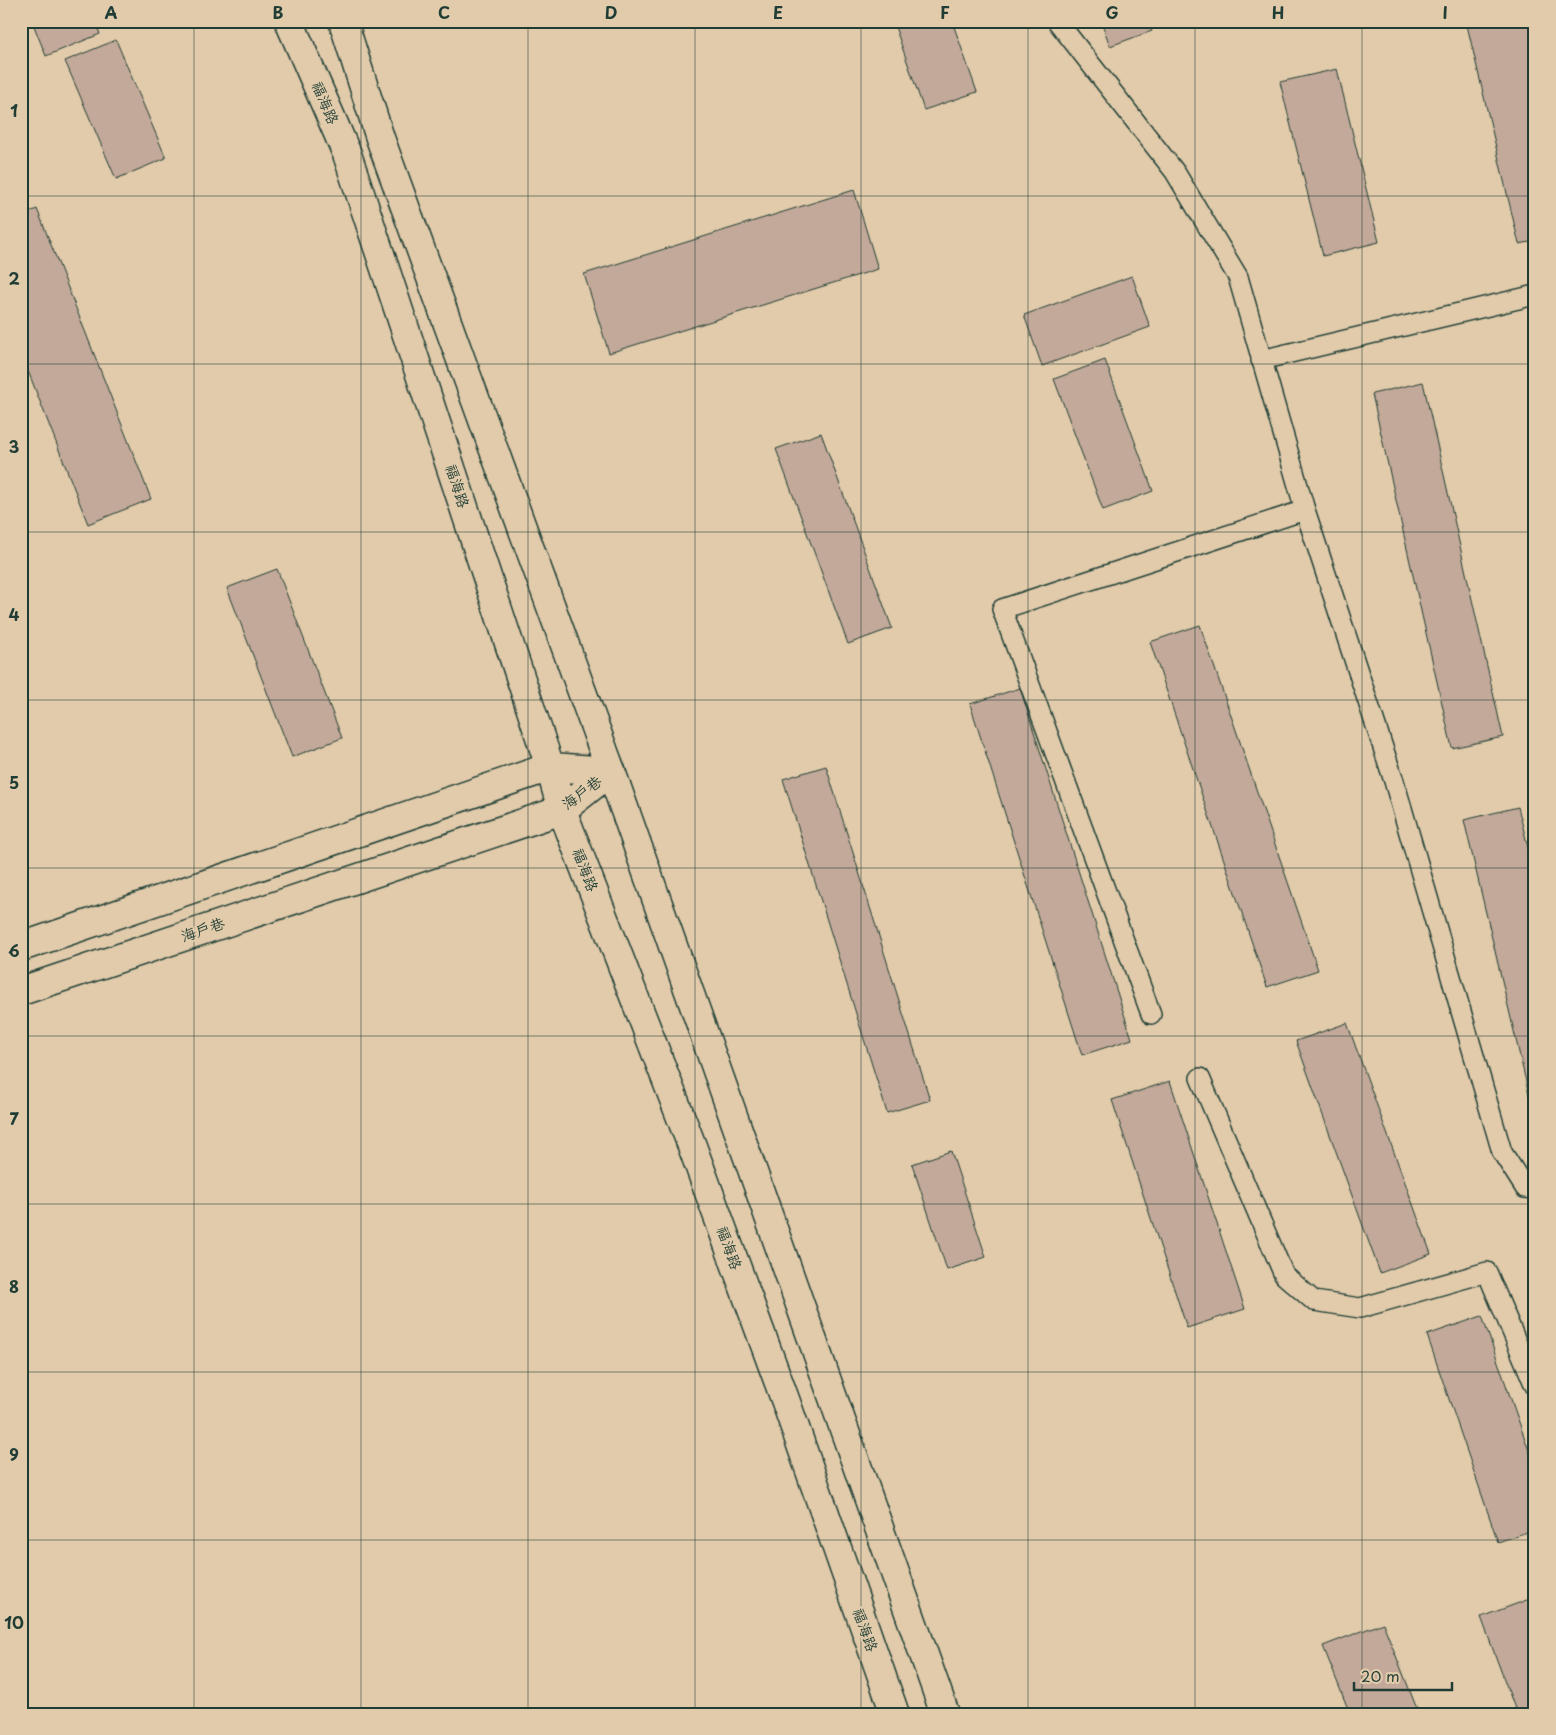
<svg xmlns="http://www.w3.org/2000/svg" width="1556" height="1735" font-family="'Playpen Sans','LXGW WenKai TC',sans-serif">
  <style>
    .building { fill: #c3a999; stroke: #1f3d34 }
    .lines { fill: none; stroke-linecap: round; stroke-linejoin: round }
    .lane-casing { stroke: #1f3d34; stroke-width: 22 }
    .secondary-casing { stroke: #1f3d34; stroke-width: 31 }
    .lane { stroke: #e2cbab; stroke-width: 19 }
    .secondary { stroke: #e2cbab; stroke-width: 28 }
    .grid { fill: none; stroke: #1f3d34; stroke-width: 1; stroke-opacity: 0.55 }
    .labels { text-anchor: middle; stroke-width: 4; stroke-linejoin: round; paint-order: stroke }
    .street-label { font-size: 15px; fill: #1f3d34; stroke: #e2cbab }
    .neatline { fill: none; stroke: #1f3d34; stroke-width: 2 }
    .grid-label { font-size: 16px; text-anchor: middle; font-weight: bold; fill: #1f3d34 }
  </style>
  <rect width="100%" height="100%" fill="#e2cbab"/>
  <filter id="ink" filterUnits="userSpaceOnUse"><feTurbulence type="fractalNoise" baseFrequency=".02" numOctaves="2"/><feDisplacementMap in="SourceGraphic" scale="10" xChannelSelector="R" yChannelSelector="G"/><feConvolveMatrix kernelMatrix="1 2 1 2 8 2 1 2 1" color-interpolation-filters="sRGB"/></filter>
  <g filter="url(#ink)">
    <g class="building">
      <path d="M32,21H95L100,34L46,56Z"/>
      <path d="M893,21H952L977,92L924,110Z"/>
      <path d="M1101,21H1148L1152,31L1110,46Z"/>
      <path d="M1466,21H1535V241L1519,244Z"/>
      <path d="M116,40L166,158L116,179L65,61Z"/>
      <path d="M1337,69L1379,242L1323,256L1280,82Z"/>
      <path d="M854,190L878,269L609,353L584,274Z"/>
      <path d="M37,209L151,499L88,524L21,353V216Z"/>
      <path d="M1132,276L1150,327L1042,366L1024,315Z"/>
      <path d="M1105,360L1153,491L1103,510L1054,379Z"/>
      <path d="M1423,382L1503,737L1452,748L1372,394Z"/>
      <path d="M821,433L892,628L848,644L776,449Z"/>
      <path d="M277,569L342,738L292,757L227,588Z"/>
      <path d="M1200,625L1318,970L1267,987L1150,642Z"/>
      <path d="M1020,688L1132,1039L1082,1055L970,704Z"/>
      <path d="M826,766L930,1100L887,1113L783,779Z"/>
      <path d="M1518,807L1535,876V1120L1464,820Z"/>
      <path d="M1347,1023L1431,1254L1380,1273L1296,1041Z"/>
      <path d="M1170,1081L1245,1309L1187,1328L1112,1100Z"/>
      <path d="M951,1151L986,1257L947,1270L912,1164Z"/>
      <path d="M1482,1316L1535,1468V1529L1498,1542L1427,1335Z"/>
      <path d="M1535,1597V1714H1517L1481,1617Z"/>
      <path d="M1383,1623L1419,1714H1350L1323,1646Z"/>
    </g>
    <g class="lines">
      <defs>
        <g id="lane">
          <path d="M1057,21L1175,172L1238,277L1305,510L1394,781L1502,1152L1525,1188L1535,1189"/>
          <path d="M1261,360L1535,295"/>
          <path d="M1151,1014L1002,609L1305,510"/>
          <path d="M1200,1078L1284,1275L1314,1301L1360,1308L1487,1272L1535,1386"/>
        </g>
        <g id="secondary">
          <path d="M289,21L347,154L550,767L562,810L692,1146L786,1402L895,1714"/>
          <path d="M343,21L380,138L611,771L945,1714"/>
          <path d="M21,947L550,767L611,771"/>
          <path d="M21,991L562,810L611,771"/>
        </g>
      </defs>
      <use href="#lane" class="lane-casing"/>
      <use href="#secondary" class="secondary-casing"/>
      <use href="#lane" class="lane"/>
      <use href="#secondary" class="secondary"/>
    </g>
  </g>
  <path class="grid" d="M194,21V1714M361,21V1714M528,21V1714M695,21V1714M861,21V1714M1028,21V1714M1195,21V1714M1362,21V1714M21,196H1535M21,364H1535M21,532H1535M21,700H1535M21,868H1535M21,1036H1535M21,1204H1535M21,1372H1535M21,1540H1535"/>
  <g class="labels">
    <g class="street-label">
      <text transform="translate(325 103) rotate(67)" y="5">福海路</text>
      <text transform="translate(457 486) rotate(72)" y="5">福海路</text>
      <text transform="translate(582 793) rotate(-37)" y="5">海户巷</text>
      <text transform="translate(585 870) rotate(69)" y="5">福海路</text>
      <text transform="translate(203 930) rotate(-19)" y="5">海户巷</text>
      <text transform="translate(729 1248) rotate(70)" y="5">福海路</text>
      <text transform="translate(865 1630) rotate(70)" y="5">福海路</text>
    </g>
  </g>
  <rect width="1556" height="1735" fill="none" stroke="#e2cbab" stroke-width="55"/>
  <path d="M1354 1682v8h98v-8" fill="none" stroke="#1f3d34" stroke-width="2.5"/>
  <text x="1361" y="1682" font-size="15" fill="#1f3d34" stroke="#e2cbab" stroke-width="4" paint-order="stroke">20 m</text>
  <rect x="28" y="28" width="1500" height="1680" class="neatline"/>
  <g class="grid-label">
    <text x="111" y="19">A</text>
    <text x="278" y="19">B</text>
    <text x="444" y="19">C</text>
    <text x="611" y="19">D</text>
    <text x="778" y="19">E</text>
    <text x="945" y="19">F</text>
    <text x="1112" y="19">G</text>
    <text x="1278" y="19">H</text>
    <text x="1445" y="19">I</text>
    <text x="14" y="117">1</text>
    <text x="14" y="285">2</text>
    <text x="14" y="453">3</text>
    <text x="14" y="621">4</text>
    <text x="14" y="789">5</text>
    <text x="14" y="957">6</text>
    <text x="14" y="1125">7</text>
    <text x="14" y="1293">8</text>
    <text x="14" y="1461">9</text>
    <text x="14" y="1629">10</text>
  </g>
</svg>
